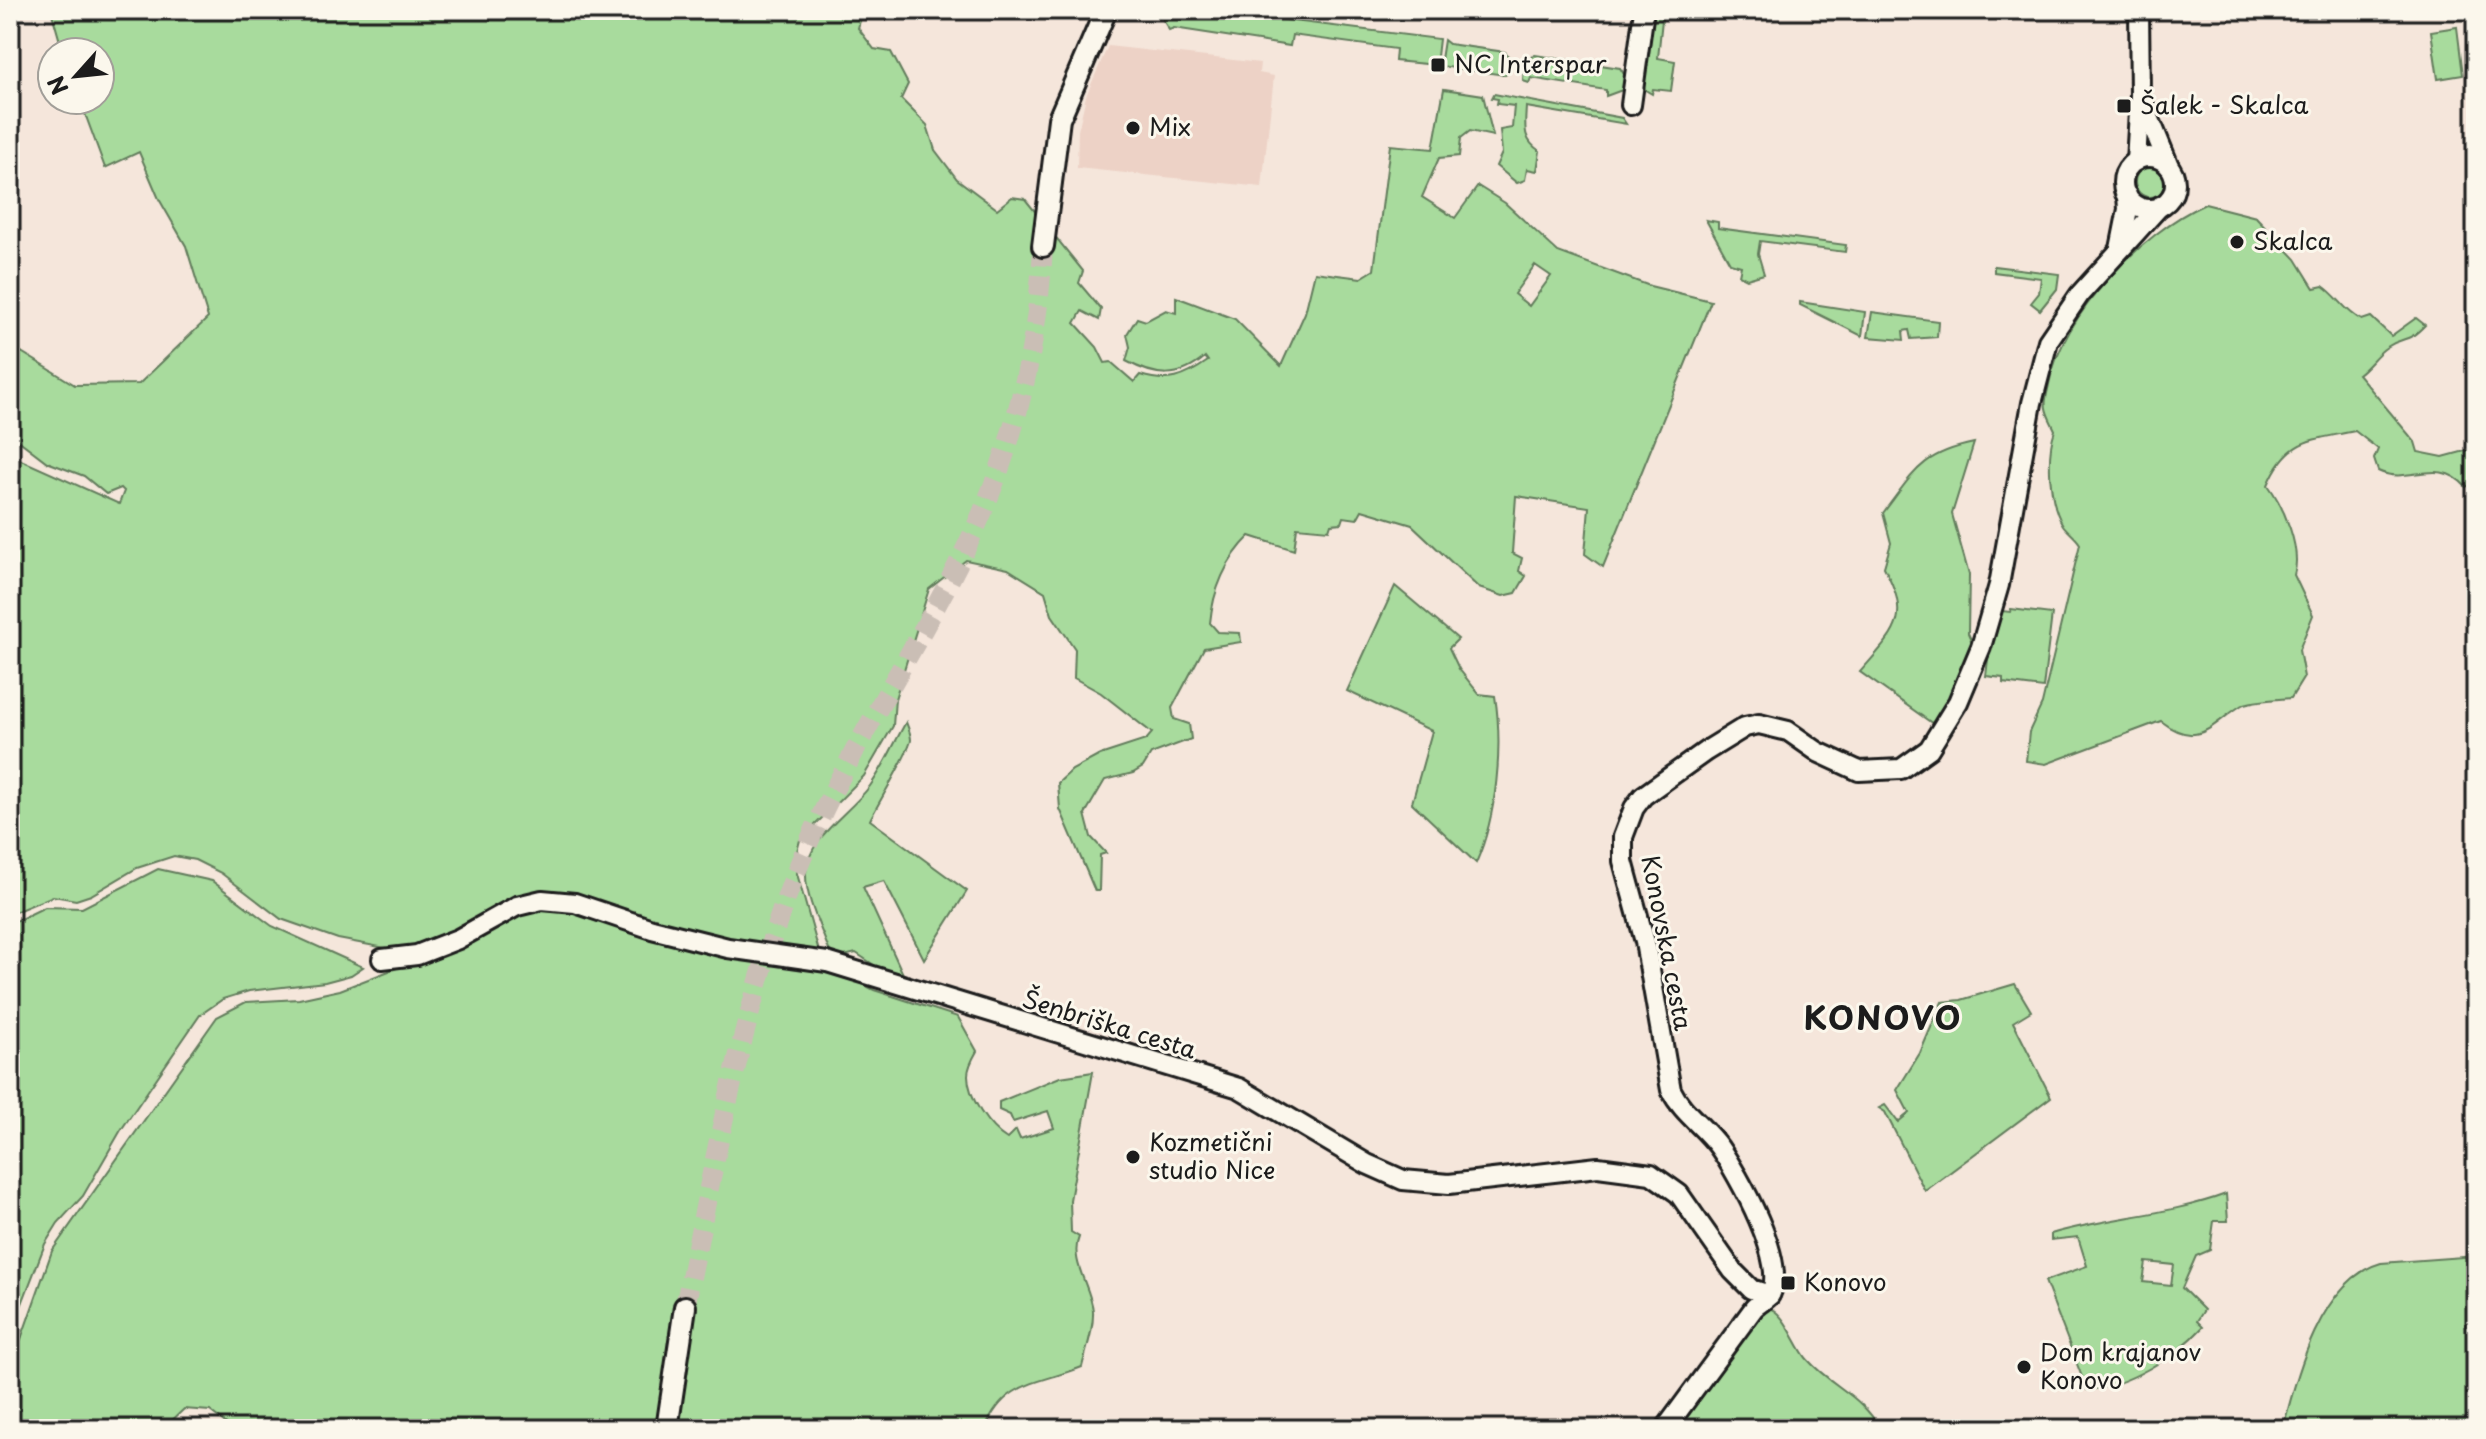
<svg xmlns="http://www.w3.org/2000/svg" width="2486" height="1439" font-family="'Playpen Sans',sans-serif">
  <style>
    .built { fill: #edd2c6 }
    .green { fill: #a8db9d; stroke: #627c5c; stroke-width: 2; fill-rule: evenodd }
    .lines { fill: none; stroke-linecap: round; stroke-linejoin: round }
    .secondary-tunnel { stroke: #cabeb5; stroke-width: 20; stroke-dasharray: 20 10; stroke-linecap: butt }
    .tertiary-casing { stroke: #1c1c1c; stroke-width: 24 }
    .secondary-casing { stroke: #1c1c1c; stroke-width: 26 }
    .tertiary { stroke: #fbf7ec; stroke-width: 18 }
    .secondary { stroke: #fbf7ec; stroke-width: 20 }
    .poi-dot { fill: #1c1c1c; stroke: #fbf7ec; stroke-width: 3 }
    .labels { text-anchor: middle; stroke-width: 6; stroke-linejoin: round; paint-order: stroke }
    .poi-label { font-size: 24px; fill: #1c1c1c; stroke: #fbf7ec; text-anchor: start }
    .street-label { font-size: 24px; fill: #1c1c1c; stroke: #fbf7ec }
    .district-label { font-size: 32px; font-weight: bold; letter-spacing: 2px; fill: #1c1c1c; stroke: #fbf7ec }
  </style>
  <rect width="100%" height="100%" fill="#f5e6db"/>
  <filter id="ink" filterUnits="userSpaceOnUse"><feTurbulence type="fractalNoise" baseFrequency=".0125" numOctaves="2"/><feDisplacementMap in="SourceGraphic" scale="16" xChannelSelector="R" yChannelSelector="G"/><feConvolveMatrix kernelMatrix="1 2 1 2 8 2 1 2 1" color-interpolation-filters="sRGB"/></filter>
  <g filter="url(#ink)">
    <path class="built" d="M1108,46L1260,63L1259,73L1274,76L1262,187L1077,168L1078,131L1086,96Z"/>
    <g class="green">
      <path d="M51,10H863L858,28L874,49L891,52L908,84L901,99L927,125L935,150L957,179L997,209L1012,197L1025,199L1083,271L1079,283L1101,309L1099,320L1082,311L1075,323L1097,347L1105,363L1111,362L1134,382L1140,375C1169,384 1184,378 1208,361L1205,357C1179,380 1155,377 1126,361L1130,347L1127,334L1137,318L1146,321L1166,310L1176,313V297L1235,319L1281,366L1305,313L1315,272L1361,278L1374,270L1390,145L1433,149L1444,89L1483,95L1493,136L1470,131L1461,138L1459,156L1439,158L1422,197L1455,218L1478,186L1505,203L1558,252L1650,286L1711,301L1603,567L1585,554L1589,507L1516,496L1512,553L1522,558L1519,571L1526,576L1516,593L1503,596L1479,588L1412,525L1362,510L1357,519L1344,517L1342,523L1331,524L1329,530L1297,527L1294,550L1250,536C1226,559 1213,591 1210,623L1218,632L1240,633L1241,642L1204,648L1172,708L1174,719L1189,724L1191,739L1151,754L1143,767L1133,773L1105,780L1085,814L1091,837L1106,853L1100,855L1099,891H1095L1060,809L1058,783L1072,770L1100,755L1146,740L1152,733L1101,693L1074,678L1075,649L1052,615L1045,592L1008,569L966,560L929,589L895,699L893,726L864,776L800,840L794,863L820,955L730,945L550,894L447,938L396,950L338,939L281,919L221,873L195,860L174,856L137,868L91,895L76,900L53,896L10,914V455L119,504L124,491L121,488L106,494L84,476L47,462L18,440L10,439V345L75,385L139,384L208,318L186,246L159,199L139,152L105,168L80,100H100V52H63ZM1535,265L1551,276L1529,306L1514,294Z"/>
      <path d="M1165,10H1205L1439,39L1436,65L1395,61L1396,49L1292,35L1290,46L1174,28L1169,30L1163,20Z"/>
      <path d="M1653,10H1663L1658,58L1675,61L1671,91L1653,89L1652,94L1642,88Z"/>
      <path d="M2457,27L2463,75L2438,79L2431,31Z"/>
      <path d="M1444,40L1449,44L1505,52L1510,59L1509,72L1505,75L1440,66Z"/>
      <path d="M1535,55L1620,68L1627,79L1625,89L1606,96V90L1531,78L1529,83L1523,81L1524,62Z"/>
      <path d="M1494,94L1622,118L1626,124L1526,107C1525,126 1522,140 1540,151L1537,171L1527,169L1525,180L1517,183L1496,166L1502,153L1500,130L1512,128L1514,106L1497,104L1498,99L1492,98Z"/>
      <circle cx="2150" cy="182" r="15"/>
      <path d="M2205,204L2256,217L2296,259L2314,288L2323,286C2338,296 2345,312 2362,320L2371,317L2391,336L2416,318L2425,325C2407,344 2406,335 2387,347C2376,354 2369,366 2358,374L2415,442L2418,452L2443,457L2476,448V481L2466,487C2438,455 2409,486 2378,471L2374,459L2378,449L2355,431C2309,441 2288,438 2268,485C2284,507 2302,549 2294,575L2313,615L2299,650L2304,677L2291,698C2280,699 2248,701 2242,705C2210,725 2199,750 2161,721L2046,764L2026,761L2029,732L2042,704L2080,544C2075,536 2068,532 2063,525C2049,503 2046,455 2055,430C2052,423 2047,415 2046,408C2044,401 2048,391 2049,384C2062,315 2142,232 2205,204Z"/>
      <path d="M1706,220L1718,222V228L1846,245L1845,252L1760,241L1758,254L1764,274L1747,279L1739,275L1741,266L1730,263Z"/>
      <path d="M1994,266L2059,274L2057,289L2040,310L2031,303L2039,293L2041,278L1994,272Z"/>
      <path d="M1800,302L1865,312L1862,336L1800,305Z"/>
      <path d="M1872,312L1938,321L1937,337L1911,339L1909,330L1903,331L1904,340L1868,337Z"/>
      <path d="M1974,443L1952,514L1969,575L1968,633L1974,647L1936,726L1860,672C1896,631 1912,620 1884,567L1891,543L1883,513C1914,473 1920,454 1974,443Z"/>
      <path d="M1395,586L1458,639L1449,648L1459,669L1479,694L1495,696C1503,747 1497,816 1476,863L1412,803L1432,731L1347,691Z"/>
      <path d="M2011,609L2052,614L2043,688L2003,683V678L1986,676L1994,610L2010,612Z"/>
      <path d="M906,722C908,727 911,734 911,740C910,751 877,805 870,820L967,891L924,959L884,881L863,887L903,974L877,967L856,953L836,958L829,950C821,928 805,897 806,873C808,837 848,815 870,786C884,767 894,743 906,722Z"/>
      <path d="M158,869L212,881L272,926L363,967L351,975L325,982L249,991L223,999L200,1015L121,1130L83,1196L58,1223L45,1244L10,1335V924L45,907L82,908Z"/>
      <path d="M570,907L842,973L874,990L958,1017L977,1051C973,1058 968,1067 968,1075C968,1098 989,1128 1007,1139L1016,1130L1020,1139L1054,1128L1048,1111L1013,1122L1010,1115L999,1110V1102L1060,1077L1093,1072L1070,1200L1071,1232L1079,1237C1069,1261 1091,1287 1093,1311C1094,1329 1086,1350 1082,1367C1040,1384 1005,1380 985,1429H233L210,1411L184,1409L163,1429H10V1359L21,1339L52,1251L217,1017L246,1002L299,999L340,990L451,947L520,910Z"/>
      <path d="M2015,984L2031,1011L2013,1022L2051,1097L1925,1191L1885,1112L1879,1108L1885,1105L1898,1122L1909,1113L1897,1090L1920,1053L1942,1002L1961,1000Z"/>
      <path d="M2226,1194L2228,1221H2214L2210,1250L2196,1256L2182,1288L2204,1310L2197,1321L2203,1327C2177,1356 2126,1387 2087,1390L2045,1281L2087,1266L2078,1237L2051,1240V1234C2108,1217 2170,1215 2226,1194ZM2146,1262L2174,1265L2171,1285L2143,1282Z"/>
      <path d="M2476,1256V1429H2283C2296,1376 2321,1280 2381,1263Z"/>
      <path d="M1766,1307C1786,1311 1795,1346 1808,1360C1831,1386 1864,1397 1880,1429H1673Z"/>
    </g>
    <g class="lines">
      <path class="secondary-tunnel" d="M685,1307C714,1164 740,1017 793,880C842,754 924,643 979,520C1018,432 1038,341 1043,246"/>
      <defs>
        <g id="tertiary">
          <path d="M2140,95L2169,166"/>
          <path d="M1631,105L1644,10"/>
          <circle cx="2149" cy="183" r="26"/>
          <path d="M2136,161L2140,95L2139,10"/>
          <path d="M2120,249L2128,209L2127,195"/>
          <path d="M382,959L417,955L458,939L517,906L542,900L575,903L652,929L728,948L827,962L1239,1088L1367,1164L1403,1180L1449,1184L1598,1167L1651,1174L1679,1194L1733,1271L1751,1289L1770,1295"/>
          <path d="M1665,1429L1754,1308C1758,1304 1765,1300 1769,1296C1791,1267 1737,1173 1719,1147C1704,1126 1682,1113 1671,1090L1645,942L1623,861V837L1634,808L1643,796L1706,751L1745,727L1759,724L1788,731L1818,752L1859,771L1901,769L1929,749L1958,702L1981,647L1999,585L2032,403L2048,341L2080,294L2160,206"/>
        </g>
        <g id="secondary">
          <path d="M1043,246L1059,119L1106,10"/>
          <path d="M667,1429L685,1307"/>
        </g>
      </defs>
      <use href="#tertiary" class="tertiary-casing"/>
      <use href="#secondary" class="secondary-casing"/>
      <use href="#tertiary" class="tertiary"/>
      <use href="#secondary" class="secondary"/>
    </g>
  </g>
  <g class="poi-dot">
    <rect x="1430" y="57" width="16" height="16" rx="4"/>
    <rect x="2116" y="98" width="16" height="16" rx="4"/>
    <circle cx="1133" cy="128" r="8"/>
    <circle cx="2237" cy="242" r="8"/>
    <circle cx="1133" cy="1157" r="8"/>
    <rect x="1780" y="1275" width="16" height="16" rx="4"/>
    <circle cx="2024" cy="1367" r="8"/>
  </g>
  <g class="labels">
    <g class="poi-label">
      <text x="1454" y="73">NC Interspar</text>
      <text x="2140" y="114">Šalek - Skalca</text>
      <text x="1149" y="136">Mix</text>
      <text x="2253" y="250">Skalca</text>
      <text x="1149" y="1151">Kozmetični<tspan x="1149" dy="28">studio Nice</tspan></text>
      <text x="1804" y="1291">Konovo</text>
      <text x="2040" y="1361">Dom krajanov<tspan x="2040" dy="28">Konovo</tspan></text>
    </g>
    <g class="street-label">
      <text transform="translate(1666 943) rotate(79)" y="8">Konovska cesta</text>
      <text transform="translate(1109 1025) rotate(17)" y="8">Šenbriška cesta</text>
    </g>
    <g class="district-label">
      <text x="1883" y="1030">KONOVO</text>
    </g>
  </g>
  <rect width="2486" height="1439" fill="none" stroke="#fbf7ec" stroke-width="40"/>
  <rect x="20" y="20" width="2446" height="1399" fill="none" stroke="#1c1c1c" stroke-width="3" filter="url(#ink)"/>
  <g transform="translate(76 76) rotate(243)"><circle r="38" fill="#fbf7ec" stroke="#a29f99" stroke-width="2"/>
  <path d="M0-6L14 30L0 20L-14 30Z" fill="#1c1c1c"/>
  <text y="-12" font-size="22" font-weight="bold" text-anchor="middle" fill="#1c1c1c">N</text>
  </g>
</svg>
